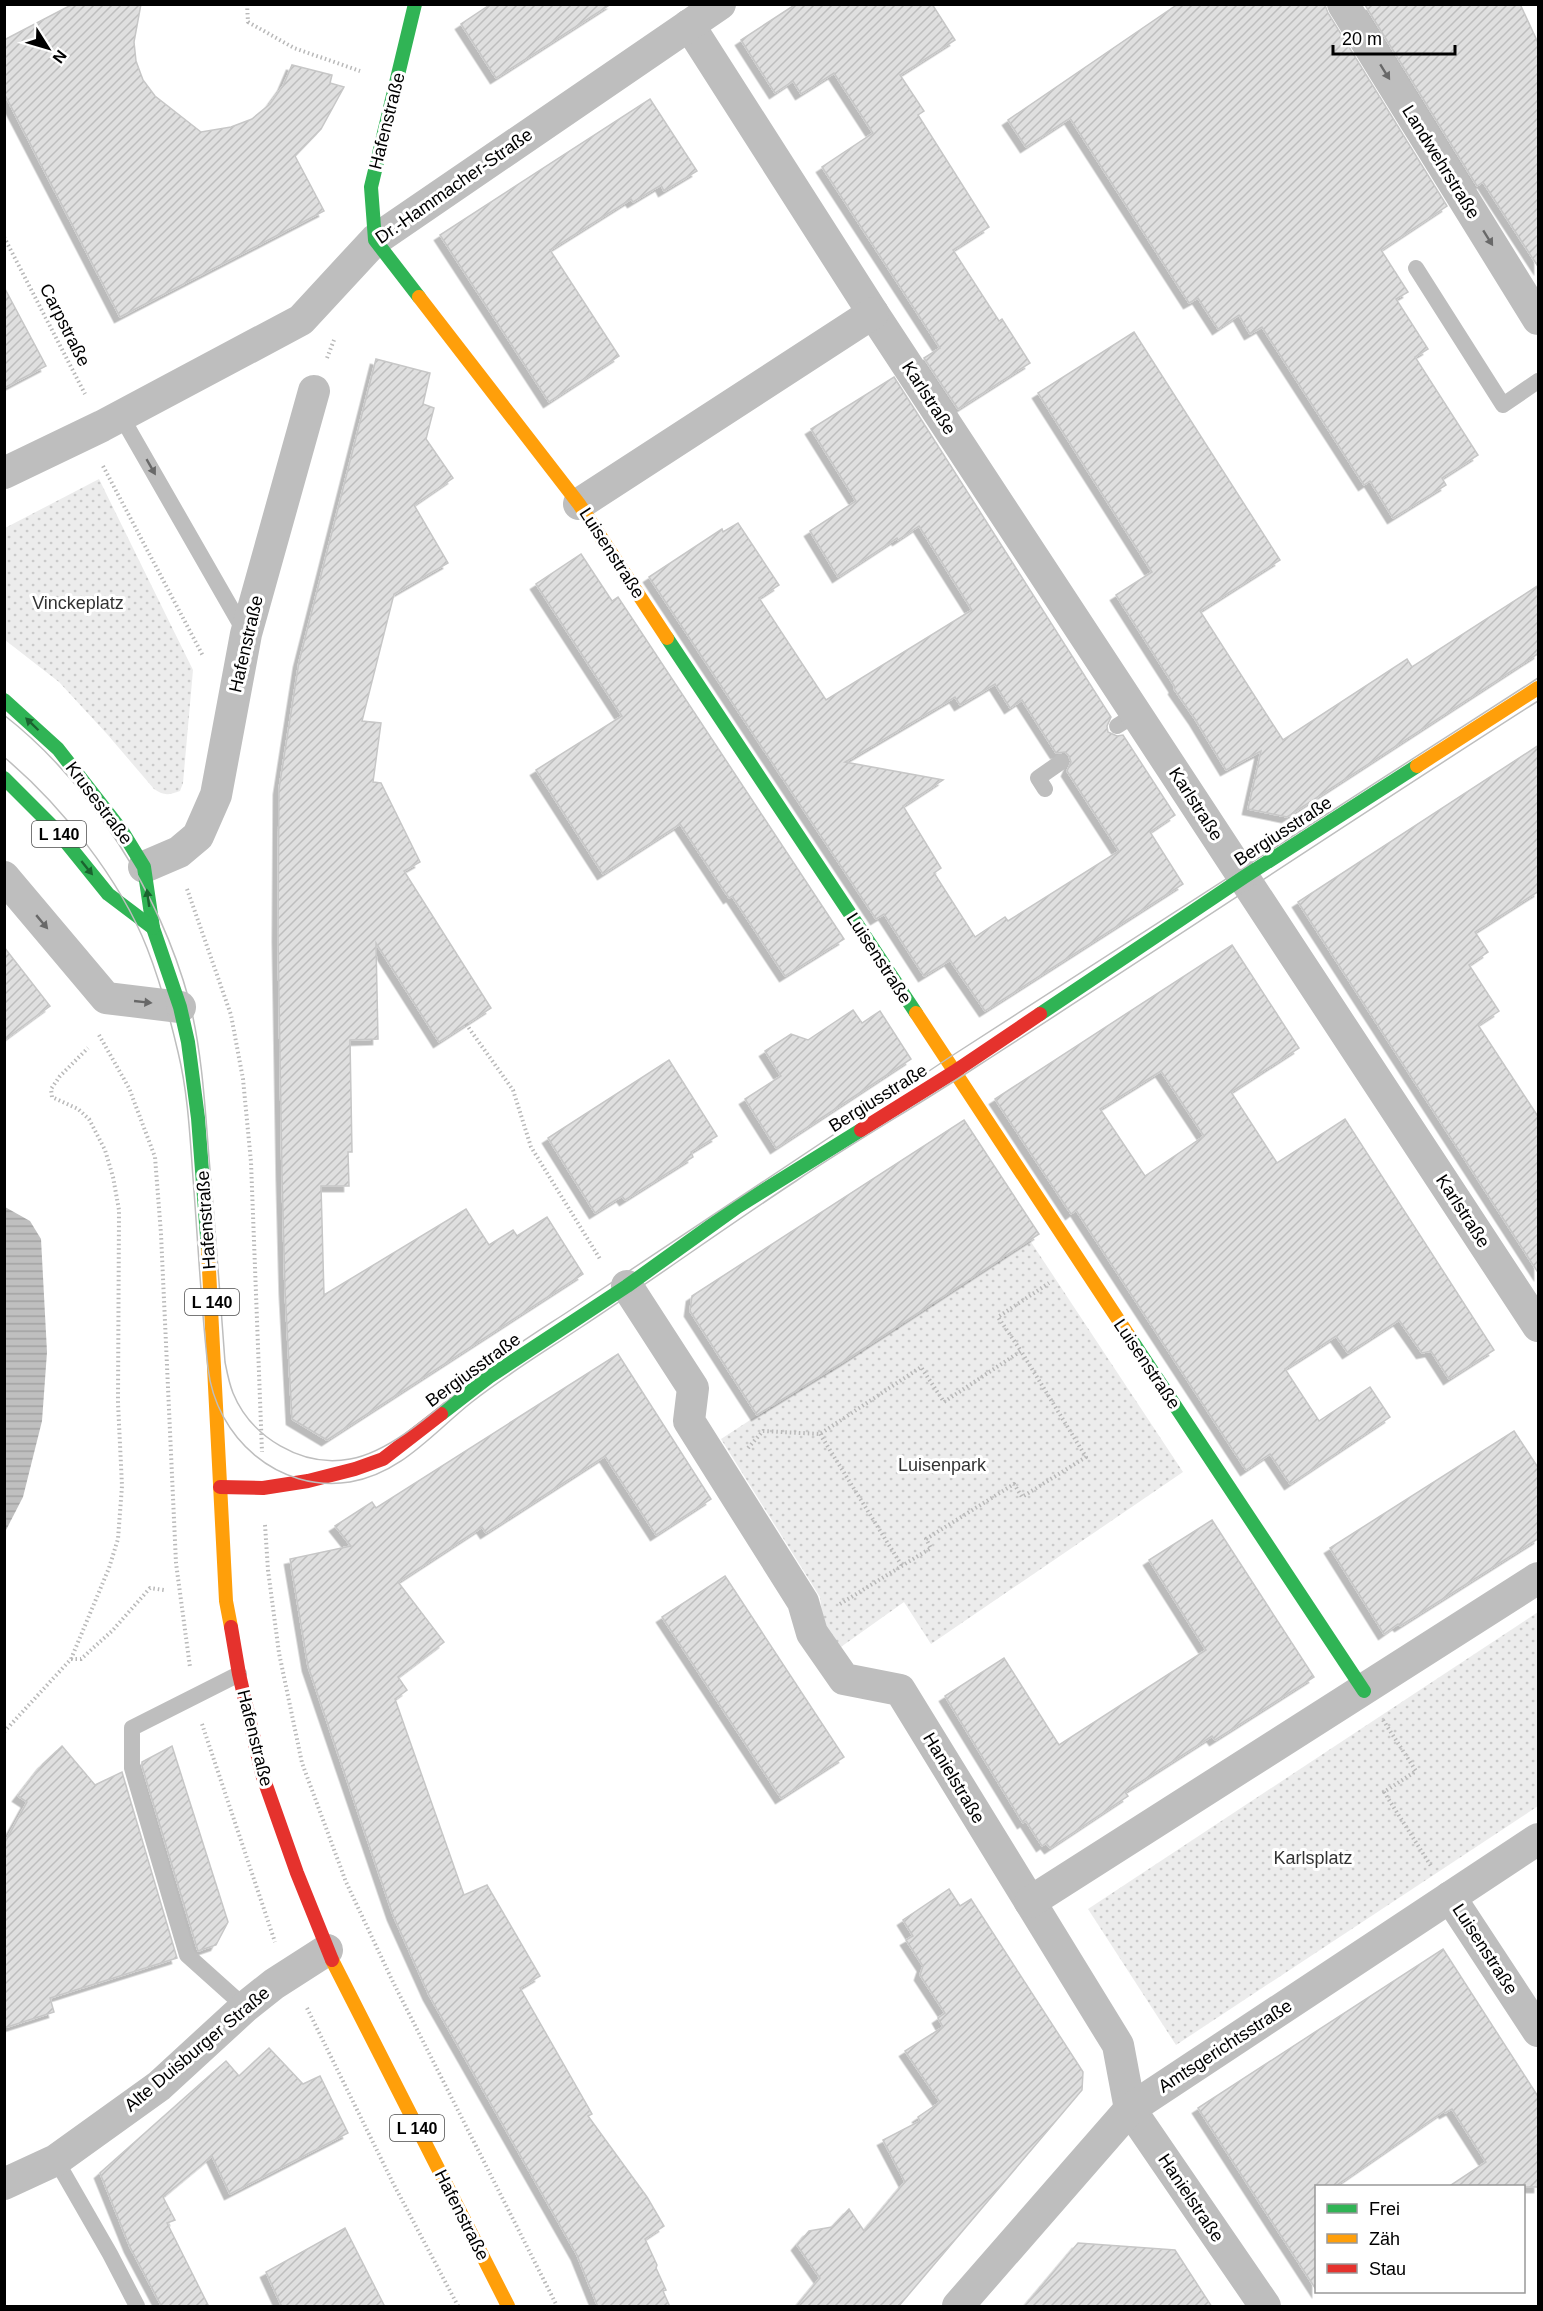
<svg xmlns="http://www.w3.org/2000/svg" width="1543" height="2311" font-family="Helvetica,sans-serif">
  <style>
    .grass { fill: url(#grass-dots) }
    .water { fill: url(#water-rules) }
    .building { fill: url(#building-hatch); stroke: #c7c7c7; stroke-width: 1.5; fill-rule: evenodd; filter: url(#shadow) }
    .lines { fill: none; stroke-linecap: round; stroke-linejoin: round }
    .path { stroke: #b9b9b9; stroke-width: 4; stroke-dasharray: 1.5 3; stroke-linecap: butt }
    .lane { stroke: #bebebe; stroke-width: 16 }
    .street { stroke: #bebebe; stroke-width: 32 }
    .fast { stroke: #30b455; stroke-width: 14 }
    .slow { stroke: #ff9f0a; stroke-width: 14 }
    .jam { stroke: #e5322d; stroke-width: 14 }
    .tram { stroke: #bebebe; stroke-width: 1.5 }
    .oneway { fill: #686868 }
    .oneway2 { fill: #1a632f }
    .labels { text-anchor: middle; stroke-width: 6; stroke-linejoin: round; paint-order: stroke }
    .shield { fill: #fff; stroke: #4c4c4c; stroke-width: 1.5 }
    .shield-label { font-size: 16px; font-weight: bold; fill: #000 }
    .street-label { font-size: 18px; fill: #000; stroke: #fff }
    .park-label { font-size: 18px; fill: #333; stroke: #fff }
  </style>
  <defs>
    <pattern id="grass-dots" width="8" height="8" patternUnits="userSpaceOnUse" patternTransform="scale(1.5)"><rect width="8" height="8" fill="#ececec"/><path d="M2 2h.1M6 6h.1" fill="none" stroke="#c9c9c9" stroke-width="1.8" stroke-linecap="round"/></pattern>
    <pattern id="water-rules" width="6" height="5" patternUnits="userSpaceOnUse" patternTransform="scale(1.5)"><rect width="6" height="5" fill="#bfbfbf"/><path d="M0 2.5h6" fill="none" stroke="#a2a2a2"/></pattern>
    <pattern id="building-hatch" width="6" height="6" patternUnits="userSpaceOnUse" patternTransform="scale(1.5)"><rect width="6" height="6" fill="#dfdfdf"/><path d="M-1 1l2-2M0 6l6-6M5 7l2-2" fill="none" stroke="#bebebe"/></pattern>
    <filter id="shadow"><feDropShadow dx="-5.5" dy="5.5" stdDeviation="0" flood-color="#0004"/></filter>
  </defs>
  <rect width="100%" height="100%" fill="#fff"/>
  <g class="grass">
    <path d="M99,479L193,670L183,783L180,791C169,795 164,796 154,789L107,734L59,682L5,640V528Z"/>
    <path d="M1029,1239L1183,1472L931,1644L904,1602L838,1649L824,1632L820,1597L721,1439Z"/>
    <path d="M1538,1612V1806L1176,2045L1088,1909Z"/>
  </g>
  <path class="water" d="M5,1207L30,1221L41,1239L47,1352L42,1421L23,1497L5,1532Z"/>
  <g class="building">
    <path d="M73,4H141L134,42L136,61L143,80L155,96L201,132L231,127L252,119L270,104L283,86L292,65L332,75L330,83L344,87L321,129L295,156L324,211L120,317L4,93V40Z"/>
    <path d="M491,4H611L496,78L461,24Z"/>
    <path d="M796,4H932L955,40L900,75L924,111L918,115L989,227L953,250L999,321L1002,319L1030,363L958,409L924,358L940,348L822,167L873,133L834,73L801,94L793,81L775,93L741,40Z"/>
    <path d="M1178,4L1325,5L1328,13L1447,206L1381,250L1408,292L1396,299L1428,349L1415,357L1478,455L1442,478L1446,485L1393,518L1370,481L1364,485L1262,327L1250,334L1239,315L1218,329L1198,298L1189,303L1070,118L1026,147L1008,120Z"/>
    <path d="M1520,4L1539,45V268L1483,182L1477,186L1365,5Z"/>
    <path d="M650,99L697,171L664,191L661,185L633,202L631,199L550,250L619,356L549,402L440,235Z"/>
    <path d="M4,287L46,366L4,388Z"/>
    <path d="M1134,332L1280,560L1200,611L1283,740L1407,659L1412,667L1539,585V653L1287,817L1248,809L1261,751L1226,770L1195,719L1174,689L1175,687L1116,595L1152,572L1038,393Z"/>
    <path d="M376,359L430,373L423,404L434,408L426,439L453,478L414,505L448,563L394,594L362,721L381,723L373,782L381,783L420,862L404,871L491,1008L439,1042L376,943L378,1039L350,1040L352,1152H348L349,1186H321L324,1295L466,1209L489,1245L513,1230L517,1236L547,1217L583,1274L327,1440L292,1419L285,1290L282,1175L278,937L279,789L299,662Z"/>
    <path d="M894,377L1111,717L1107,726L1108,732L1117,736L1123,735L1175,815L1150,832L1183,884L985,1011L950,960L924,976L884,914L876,919L649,577L722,529L723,532L738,523L779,585L759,598L826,700L972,610L919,526L898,540L897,538L838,577L810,531L856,501L811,429ZM995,684L1010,708L1022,700L1056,753L1065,752L1069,756L1071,762L1067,771L1119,851L1008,921L1005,917L975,937L934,873L941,868L903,806L943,780L845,762L955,697L960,705Z"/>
    <path d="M581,554L612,601L618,597L844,939L785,976L732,896L729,898L680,824L603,874L536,770L622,716L536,584Z"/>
    <path d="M1539,745V891L1475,932L1488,952L1469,965L1499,1011L1478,1025L1539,1118V1274L1298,902Z"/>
    <path d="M1232,945L1299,1048L1231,1092L1277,1163L1345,1119L1494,1350L1449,1379L1431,1351L1422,1353L1399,1320L1348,1353L1336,1336L1285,1369L1319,1421L1370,1387L1390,1417L1290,1484L1270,1454L1246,1470L1076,1210L1071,1214L995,1099ZM1161,1071L1204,1136L1145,1176L1100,1109Z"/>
    <path d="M4,947L50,1006L4,1040Z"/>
    <path d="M853,1010L862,1023L880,1011L911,1059L776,1148L745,1099L781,1076L765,1051L791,1034L808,1040Z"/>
    <path d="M669,1060L717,1136L691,1152L693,1157L625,1200L622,1196L595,1213L548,1138Z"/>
    <path d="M964,1120L1039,1234L846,1360L757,1415L690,1311L692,1296Z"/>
    <path d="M618,1354L711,1499L656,1535L605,1456L486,1533L482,1527L398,1582L444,1642L398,1677L407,1690L395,1699L464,1895L487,1885L540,1976L520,1988L592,2114L588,2116L647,2197L664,2226L645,2239L657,2265L656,2268L666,2290L663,2291L670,2307H598L577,2255L429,1995L393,1915L308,1666L290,1559L351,1546L335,1526L372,1502L376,1508Z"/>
    <path d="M1514,1431L1539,1469V1538L1400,1626L1398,1624L1384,1634L1330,1548Z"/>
    <path d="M1212,1520L1314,1677L1215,1740L1212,1736L1125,1792L1128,1796L1050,1848L1046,1843L1042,1846L1026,1821L1023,1823L945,1696L1004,1658L1059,1745L1206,1650L1149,1560Z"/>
    <path d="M725,1576L844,1757L781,1798L662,1617Z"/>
    <path d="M62,1746L95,1785L122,1772L177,1958L50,1998L54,2012L4,2028V1844L27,1802L18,1796L43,1764Z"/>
    <path d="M172,1746L228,1922L216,1945L198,1951L142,1766V1762Z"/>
    <path d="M949,1889L960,1906L971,1899L1083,2072L1082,2090L898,2307H796L820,2278L797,2245L809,2231L832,2227L849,2209L864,2231L905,2182L883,2140L920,2121L918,2117L940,2102L905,2051L943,2027L938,2018L945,2013L920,1975L923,1966L906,1940L913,1936L903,1920Z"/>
    <path d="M1443,1949L1539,2098V2187H1448L1486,2162L1452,2109L1445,2113L1444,2111L1334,2187H1317V2291L1198,2108Z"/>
    <path d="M269,2048L303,2084L320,2076L348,2133L230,2194L212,2156L163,2197L175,2220L167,2223L209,2307H162L130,2247L100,2173L226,2061L239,2076Z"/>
    <path d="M345,2228L385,2307H282L266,2272Z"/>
    <path d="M1078,2243L1175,2250L1212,2307H1024Z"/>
  </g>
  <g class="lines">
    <g class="path">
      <path d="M247,4L248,22L294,48L360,71"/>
      <path d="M4,237L85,394"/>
      <path d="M327,358L334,340"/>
      <path d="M103,466L203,656"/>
      <path d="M187,889L231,1015L243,1079L251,1162L262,1452"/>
      <path d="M466,1024L513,1090L531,1147L600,1259"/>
      <path d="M99,1035L129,1088L155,1157L161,1234L176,1563L190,1667"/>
      <path d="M820,1434L902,1566"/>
      <path d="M748,1448L763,1431L820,1434L921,1367L944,1402L1021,1351L998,1317L1049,1283"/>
      <path d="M265,1525L268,1570L279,1653L302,1763L346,1882L393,1982L557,2306"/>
      <path d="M840,1604L931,1548L926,1539L1014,1484L1022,1497L1086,1457L1021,1351"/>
      <path d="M71,1659H81L112,1631L150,1588L164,1590"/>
      <path d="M1383,1720L1416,1771L1384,1792L1431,1866"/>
      <path d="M202,1724L275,1942"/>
      <path d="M4,1732L71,1659L109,1568L118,1539L122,1486L118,1403L119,1210L113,1177L105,1150L89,1119L78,1109L52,1097L51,1089L60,1076L88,1048"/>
      <path d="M307,2008L393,2183L458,2306"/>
    </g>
    <g class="lane">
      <path d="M1416,268L1503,405L1538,381"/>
      <path d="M121,416L246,634"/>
      <path d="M1117,726L1136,714"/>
      <path d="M1045,789L1038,778L1061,762"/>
      <path d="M239,1674L132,1728V1768L187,1955L245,2007"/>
      <path d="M56,2160L110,2254L137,2306"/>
    </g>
    <g class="street">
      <path d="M1343,4L1538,319"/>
      <path d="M689,25L873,313L1538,1326"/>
      <path d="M4,473L102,426L301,320L375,240L720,4"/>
      <path d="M579,504L873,313"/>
      <path d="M144,867L179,852L198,836L216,795L246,634L314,391"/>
      <path d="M4,877L106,998L180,1007"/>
      <path d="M627,1286L693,1388L689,1421L803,1602L812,1633L844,1679L900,1690L1118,2045L1130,2109L1265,2306"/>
      <path d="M1450,1897L1538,2031"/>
      <path d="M1030,1902L1538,1578"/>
      <path d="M4,2184L56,2160L159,2086L245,2007L274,1984L327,1950"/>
      <path d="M958,2306L1130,2109L1538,1839"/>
    </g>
    <g class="fast">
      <path d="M415,4L371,187L375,240L419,297"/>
      <path d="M667,638L916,1013"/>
      <path d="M4,700L58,749L122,831L144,867L153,928L180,1007L188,1042L198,1118L208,1250"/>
      <path d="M4,778L57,831L108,894L153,928"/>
      <path d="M1040,1014L1244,877L1417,766"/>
      <path d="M1129,1336L1364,1691"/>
      <path d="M441,1414L489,1377L627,1286L737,1207L861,1130"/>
    </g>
    <g class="slow">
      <path d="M419,297L579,504L667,638"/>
      <path d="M1417,766L1538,688"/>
      <path d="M916,1013L1129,1336"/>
      <path d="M208,1250L226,1601L231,1627"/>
      <path d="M332,1960L508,2306"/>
    </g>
    <g class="jam">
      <path d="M861,1130L954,1072L1040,1014"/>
      <path d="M220,1487L263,1488L308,1481L355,1469L383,1459L441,1414"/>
      <path d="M231,1627L239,1674L262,1774L297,1873L332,1960"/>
    </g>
    <g class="tram">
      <path d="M4,715C91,783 160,894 189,1000C202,1051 205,1106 209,1158C215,1226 220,1294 225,1362C227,1372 229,1383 233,1393C251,1437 302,1468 350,1459C400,1450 453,1392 495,1361C520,1342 548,1325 575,1307C700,1225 824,1140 950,1057C1146,930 1342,804 1538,678"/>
      <path d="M4,757C61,805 120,879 147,948C160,981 170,1018 178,1052C188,1093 190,1137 193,1178C198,1242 201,1305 208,1368C216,1438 278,1493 350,1482C401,1474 434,1432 472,1402C506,1375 544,1352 580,1328C653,1280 723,1229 796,1181C855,1141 917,1106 976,1067C1164,946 1350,821 1538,701"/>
    </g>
  </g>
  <defs><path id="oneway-solid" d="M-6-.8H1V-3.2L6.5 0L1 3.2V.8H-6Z" transform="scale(1.5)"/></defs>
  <g class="oneway">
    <use href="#oneway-solid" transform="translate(1385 72) rotate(58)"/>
    <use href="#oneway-solid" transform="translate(1488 238) rotate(58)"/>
    <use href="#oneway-solid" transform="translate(151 467) rotate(60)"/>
    <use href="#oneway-solid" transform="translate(42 922) rotate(50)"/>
    <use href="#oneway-solid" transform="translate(143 1002) rotate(6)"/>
  </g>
  <g class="oneway2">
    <use href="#oneway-solid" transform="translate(32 724) rotate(-136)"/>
    <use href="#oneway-solid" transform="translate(87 868) rotate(51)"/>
    <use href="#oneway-solid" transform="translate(148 898) rotate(-98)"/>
  </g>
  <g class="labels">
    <g class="shield">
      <rect x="32" y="821" width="54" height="26" rx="4.5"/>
      <rect x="185" y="1289" width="54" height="26" rx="4.5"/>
      <rect x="390" y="2115" width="54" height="26" rx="4.5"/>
    </g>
    <g class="shield-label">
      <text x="59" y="840">L 140</text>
      <text x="212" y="1308">L 140</text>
      <text x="417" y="2134">L 140</text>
    </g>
    <g class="street-label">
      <text transform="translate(387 121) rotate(-76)" y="6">Hafenstraße</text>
      <text transform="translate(1441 162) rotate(58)" y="6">Landwehrstraße</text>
      <text transform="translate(454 186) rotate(-35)" y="6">Dr.-Hammacher-Straße</text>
      <text transform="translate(65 325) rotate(63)" y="6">Carpstraße</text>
      <text transform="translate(929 398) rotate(57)" y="6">Karlstraße</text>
      <text transform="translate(612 553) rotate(57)" y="6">Luisenstraße</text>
      <text transform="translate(246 644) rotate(-77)" y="6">Hafenstraße</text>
      <text transform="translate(99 803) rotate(53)" y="6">Krusestraße</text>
      <text transform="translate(1196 804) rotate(57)" y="6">Karlstraße</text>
      <text transform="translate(1283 831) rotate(-33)" y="6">Bergiusstraße</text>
      <text transform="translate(879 958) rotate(57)" y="6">Luisenstraße</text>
      <text transform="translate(878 1098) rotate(-32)" y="6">Bergiusstraße</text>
      <text transform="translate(1463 1211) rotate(57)" y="6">Karlstraße</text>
      <text transform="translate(206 1220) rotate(-94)" y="6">Hafenstraße</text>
      <text transform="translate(1147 1364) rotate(56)" y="6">Luisenstraße</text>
      <text transform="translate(473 1370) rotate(-36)" y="6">Bergiusstraße</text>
      <text transform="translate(255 1738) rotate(76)" y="6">Hafenstraße</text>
      <text transform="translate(954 1778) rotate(59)" y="6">Hanielstraße</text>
      <text transform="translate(1485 1949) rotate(57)" y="6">Luisenstraße</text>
      <text transform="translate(1225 2046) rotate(-33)" y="6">Amtsgerichtsstraße</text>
      <text transform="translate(197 2049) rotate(-40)" y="6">Alte Duisburger Straße</text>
      <text transform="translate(1191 2198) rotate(56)" y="6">Hanielstraße</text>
      <text transform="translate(462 2215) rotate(63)" y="6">Hafenstraße</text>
    </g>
    <g class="park-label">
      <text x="78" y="609">Vinckeplatz</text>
      <text x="942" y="1471">Luisenpark</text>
      <text x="1313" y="1864">Karlsplatz</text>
    </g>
  </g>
  <rect width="1543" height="2311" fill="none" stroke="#000000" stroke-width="12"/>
  <rect x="1315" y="2185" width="210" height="108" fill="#ffffff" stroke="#999999" stroke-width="1.5"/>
  <rect x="1327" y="2204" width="30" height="9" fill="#30b455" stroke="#999999" stroke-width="1.5"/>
  <text x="1369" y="2215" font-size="18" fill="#000000">Frei</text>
  <rect x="1327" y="2234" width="30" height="9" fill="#ff9f0a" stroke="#999999" stroke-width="1.5"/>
  <text x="1369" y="2245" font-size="18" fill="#000000">Zäh</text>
  <rect x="1327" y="2264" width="30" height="9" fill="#e5322d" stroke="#999999" stroke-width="1.5"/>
  <text x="1369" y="2275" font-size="18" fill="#000000">Stau</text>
  <g transform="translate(48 48) rotate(127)" stroke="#ffffff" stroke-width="4.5" paint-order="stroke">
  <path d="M0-4.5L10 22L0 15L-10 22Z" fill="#000000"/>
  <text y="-9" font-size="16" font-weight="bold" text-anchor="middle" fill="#000000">N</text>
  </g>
  <path d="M1333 45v9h122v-9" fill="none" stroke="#000000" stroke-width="3"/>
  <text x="1342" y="45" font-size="18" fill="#000000" stroke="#ffffff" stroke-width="4.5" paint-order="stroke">20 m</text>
</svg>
